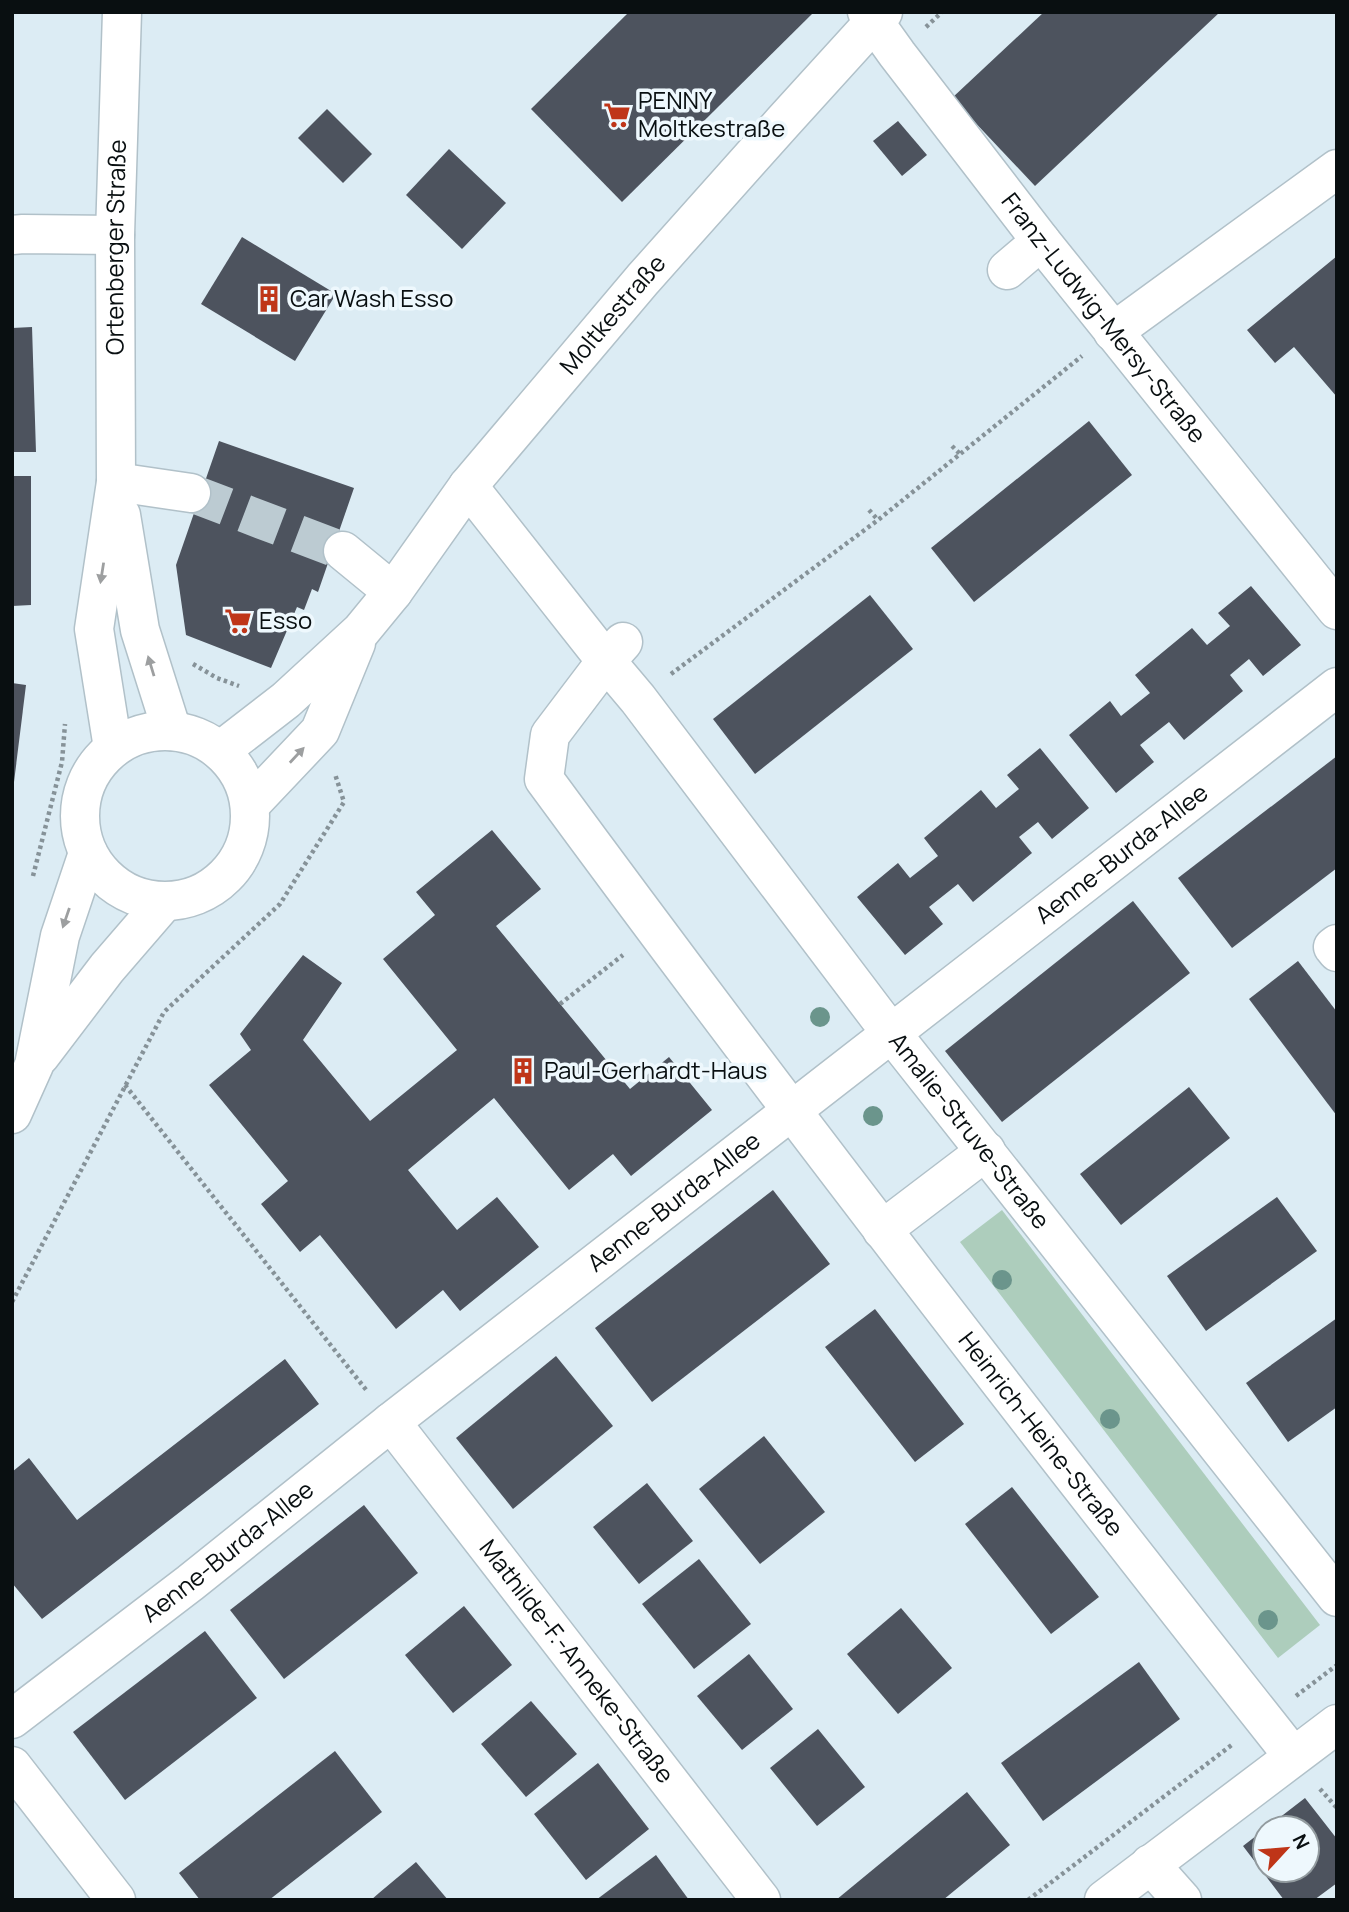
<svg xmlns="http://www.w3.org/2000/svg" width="1349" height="1912" font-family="Manrope,sans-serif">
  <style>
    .green { fill: #adcdbc }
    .building { fill: #4d535e }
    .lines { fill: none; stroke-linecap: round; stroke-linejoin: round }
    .minor-tunnel { stroke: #bccbd2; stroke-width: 38; stroke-dasharray: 38 19; stroke-linecap: butt }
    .minor-casing { stroke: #b1c1c9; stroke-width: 41 }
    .major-casing { stroke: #b1c1c9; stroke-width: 41 }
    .path { stroke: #869298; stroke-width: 4.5; stroke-dasharray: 3.5 3.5; stroke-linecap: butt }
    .minor { stroke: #fff; stroke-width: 38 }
    .major { stroke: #fff; stroke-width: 38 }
    .tree { fill: #6b958c }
    .oneway { fill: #9d9fa0 }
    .labels { text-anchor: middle; stroke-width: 7; stroke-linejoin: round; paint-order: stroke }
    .poi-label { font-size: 24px; fill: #090f11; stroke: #eef8fd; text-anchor: start }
    .street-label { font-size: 24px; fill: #090f11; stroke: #eef8fd }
  </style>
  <rect width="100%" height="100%" fill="#dcecf4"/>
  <path class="green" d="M1002,1210L1320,1625L1278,1658L960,1242Z"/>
  <g class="building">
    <path d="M629,12H814L622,202L531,109Z"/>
    <path d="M1044,12H1220L1035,186L952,98Z"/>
    <path d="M327,109L372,154L343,183L298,138Z"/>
    <path d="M898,121L927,155L902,176L873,141Z"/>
    <path d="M449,149L506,203L462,249L406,195Z"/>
    <path d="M242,237L336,294L295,361L201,304Z"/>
    <path d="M1337,256V397L1294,347L1275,363L1247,330Z"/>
    <path d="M32,327L36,452H12V328Z"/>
    <path d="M1089,421L1132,475L974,602L931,548Z"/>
    <path d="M219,441L354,488L318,592L312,589L304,610L297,607L271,668L186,635L176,565Z"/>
    <path d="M12,476H31V605L12,606Z"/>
    <path d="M1251,586L1301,645L1263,676L1249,659L1230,675L1243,691L1184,740L1169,722L1140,745L1154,762L1116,793L1069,735L1110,701L1121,716L1150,693L1135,675L1192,628L1207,645L1230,626L1218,613Z"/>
    <path d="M870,595L913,649L755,774L713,719Z"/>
    <path d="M12,683L26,685L14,782H12Z"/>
    <path d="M1040,748L1089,808L1052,839L1038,822L1019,837L1032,853L973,902L958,884L929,907L943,924L905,955L857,897L898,863L910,878L938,856L924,838L981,790L996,808L1019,789L1007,775Z"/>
    <path d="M1337,756V868L1232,948L1178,878Z"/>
    <path d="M492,830L541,889L496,926L630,1089L669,1057L712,1110L631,1176L613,1154L569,1190L494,1098L408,1170L457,1230L497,1197L539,1247L460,1311L443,1290L396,1329L320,1235L300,1252L261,1204L288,1181L209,1085L251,1050L240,1034L303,955L342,983L303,1040L370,1121L457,1050L383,959L435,915L416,892Z"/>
    <path d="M1133,901L1190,973L1002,1122L945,1051Z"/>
    <path d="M1298,961L1337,1012V1116L1249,999Z"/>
    <path d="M1189,1087L1230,1138L1121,1225L1080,1174Z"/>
    <path d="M773,1190L830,1264L652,1402L595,1328Z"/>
    <path d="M1277,1197L1317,1251L1206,1331L1167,1276Z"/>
    <path d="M875,1309L964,1424L915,1462L825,1347Z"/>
    <path d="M1337,1318V1407L1288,1442L1246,1383Z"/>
    <path d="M556,1356L613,1426L513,1509L456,1438Z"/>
    <path d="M285,1359L319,1404L42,1619L12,1583V1472L29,1458L77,1520Z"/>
    <path d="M764,1436L825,1512L760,1564L699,1489Z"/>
    <path d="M647,1483L693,1541L639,1584L593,1527Z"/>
    <path d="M1012,1487L1099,1597L1051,1634L965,1524Z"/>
    <path d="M364,1505L418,1573L284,1679L230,1610Z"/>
    <path d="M699,1559L751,1624L694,1669L642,1604Z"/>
    <path d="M464,1606L512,1665L453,1713L405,1655Z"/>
    <path d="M901,1608L952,1668L898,1714L847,1654Z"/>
    <path d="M205,1631L257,1698L125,1800L73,1732Z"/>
    <path d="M749,1654L793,1709L742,1750L697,1696Z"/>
    <path d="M1139,1662L1180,1719L1043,1821L1001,1763Z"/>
    <path d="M531,1701L577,1754L526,1797L481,1744Z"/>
    <path d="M818,1729L865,1787L817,1826L770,1768Z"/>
    <path d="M335,1751L382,1812L269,1900H200L179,1873Z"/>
    <path d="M598,1763L649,1829L586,1880L534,1814Z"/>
    <path d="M967,1792L1010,1845L943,1900H836Z"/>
    <path d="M1305,1798L1337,1839V1883L1314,1900H1284L1243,1846L1265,1829V1870H1307V1828H1266Z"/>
    <path d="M656,1855L689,1900H596Z"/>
    <path d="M416,1862L448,1900H371L379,1893Z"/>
  </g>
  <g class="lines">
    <path class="minor-tunnel" d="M191,493L343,551"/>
    <defs>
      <g id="minor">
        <path id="s1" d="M867,12L897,54L1041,241L1337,610"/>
        <path d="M12,235L23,234L115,235"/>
        <path d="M1007,270L1041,241"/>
        <path d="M1113,332L1337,169"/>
        <path d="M116,482L191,493"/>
        <path id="s2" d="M468,486L606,661L638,699L878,1016L1337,1597"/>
        <path d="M343,551L393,592"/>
        <path id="s3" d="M623,642L606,661L550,735L544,779C787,1110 1038,1434 1293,1756"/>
        <path id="s4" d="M220,751L286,700L361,631L393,592L468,486L643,279L783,122L883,12"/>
        <path d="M250,805L320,731L356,643"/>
        <path d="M1337,944L1333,947L1337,952"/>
        <path d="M882,1230L986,1151"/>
        <path id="s5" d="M391,1422L761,1900"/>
        <path id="s6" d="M12,1719L190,1583L391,1422L1337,687"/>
        <path d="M12,1766L116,1900"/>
        <path d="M1150,1864L1182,1900"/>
        <path d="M1104,1900L1337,1724"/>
      </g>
      <g id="major">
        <path d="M121,515L140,630L172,731"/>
        <circle cx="165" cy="816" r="85"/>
        <path id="s7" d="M113,748L94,629L116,482L115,235L122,12"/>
        <path d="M40,1056L107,968L164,902"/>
        <path d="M12,1114L34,1065L60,936L88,853"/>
      </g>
    </defs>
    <use href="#minor" class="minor-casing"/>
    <use href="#major" class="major-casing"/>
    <g class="path">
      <path d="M926,27L942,12"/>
      <path d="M952,446L961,455"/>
      <path d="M869,510L878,520"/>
      <path d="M193,664L217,678L239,686"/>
      <path d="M671,674L878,520L1082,356"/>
      <path d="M33,876L62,762L65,724"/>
      <path d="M560,1004L623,955"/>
      <path d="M125,1085L367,1391"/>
      <path d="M12,1302L164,1012L280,904L344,802L335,774"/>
      <path d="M1296,1696L1337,1665"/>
      <path d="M1320,1789L1337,1808"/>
      <path d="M1028,1900L1233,1744"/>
    </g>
    <use href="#minor" class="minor"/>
    <use href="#major" class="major"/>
  </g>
  <g class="tree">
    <circle cx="820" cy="1017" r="10"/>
    <circle cx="873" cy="1116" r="10"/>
    <circle cx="1002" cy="1280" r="10"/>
    <circle cx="1110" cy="1419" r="10"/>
    <circle cx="1268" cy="1620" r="10"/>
  </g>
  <defs><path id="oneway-solid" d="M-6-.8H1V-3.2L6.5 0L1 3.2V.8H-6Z" transform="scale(1.75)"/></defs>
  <g class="oneway">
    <use href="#oneway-solid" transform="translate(102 573) rotate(99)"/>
    <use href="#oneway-solid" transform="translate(151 666) rotate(-107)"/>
    <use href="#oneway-solid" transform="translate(297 755) rotate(-47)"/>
    <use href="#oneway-solid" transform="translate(66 918) rotate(109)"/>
  </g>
  <defs>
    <symbol id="supermarket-bare" viewBox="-9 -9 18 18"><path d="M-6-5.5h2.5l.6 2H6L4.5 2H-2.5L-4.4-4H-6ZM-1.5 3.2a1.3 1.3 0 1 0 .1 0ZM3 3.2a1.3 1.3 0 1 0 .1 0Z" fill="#bf3518" stroke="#eef8fd" stroke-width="2.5" paint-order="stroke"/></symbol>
    <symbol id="building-bare" viewBox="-9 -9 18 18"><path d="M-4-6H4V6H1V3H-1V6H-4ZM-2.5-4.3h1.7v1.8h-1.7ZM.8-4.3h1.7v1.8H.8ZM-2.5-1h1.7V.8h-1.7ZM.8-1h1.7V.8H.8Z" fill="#bf3518" stroke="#eef8fd" stroke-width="2.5" paint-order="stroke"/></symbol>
  </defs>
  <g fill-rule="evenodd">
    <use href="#supermarket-bare" x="598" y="96" width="38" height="38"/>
    <use href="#building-bare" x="250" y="280" width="38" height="38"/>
    <use href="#supermarket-bare" x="219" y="602" width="38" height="38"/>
    <use href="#building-bare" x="504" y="1052" width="38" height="38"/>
  </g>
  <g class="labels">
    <g class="poi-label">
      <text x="638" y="109">PENNY<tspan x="638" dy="28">Moltkestraße</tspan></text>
      <text x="290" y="307">Car Wash Esso</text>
      <text x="259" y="629">Esso</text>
      <text x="544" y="1079">Paul-Gerhardt-Haus</text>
    </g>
    <g class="street-label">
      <text dy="8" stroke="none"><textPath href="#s7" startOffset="504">Ortenberger Straße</textPath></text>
      <text dy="8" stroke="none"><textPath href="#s4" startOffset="590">Moltkestraße</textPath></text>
      <text dy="8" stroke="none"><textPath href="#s1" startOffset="387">Franz-Ludwig-Mersy-Straße</textPath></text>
      <text dy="8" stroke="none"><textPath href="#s6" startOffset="1407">Aenne-Burda-Allee</textPath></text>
      <text dy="8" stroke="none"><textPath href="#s2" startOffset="817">Amalie-Struve-Straße</textPath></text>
      <text dy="8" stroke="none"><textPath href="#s6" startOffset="840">Aenne-Burda-Allee</textPath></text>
      <text dy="8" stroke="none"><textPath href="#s3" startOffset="985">Heinrich-Heine-Straße</textPath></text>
      <text dy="8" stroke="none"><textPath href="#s6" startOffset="273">Aenne-Burda-Allee</textPath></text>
      <text dy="8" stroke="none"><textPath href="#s5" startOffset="303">Mathilde-F.-Anneke-Straße</textPath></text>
    </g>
  </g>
  <rect width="1349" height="1912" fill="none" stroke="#090f11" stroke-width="28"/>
  <g transform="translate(1286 1849) rotate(64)"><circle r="33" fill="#eef8fd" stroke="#929b9f" stroke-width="2"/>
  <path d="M0-5L12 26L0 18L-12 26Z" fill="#bf3518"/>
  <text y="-10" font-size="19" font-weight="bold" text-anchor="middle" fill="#090f11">N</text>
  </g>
</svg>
